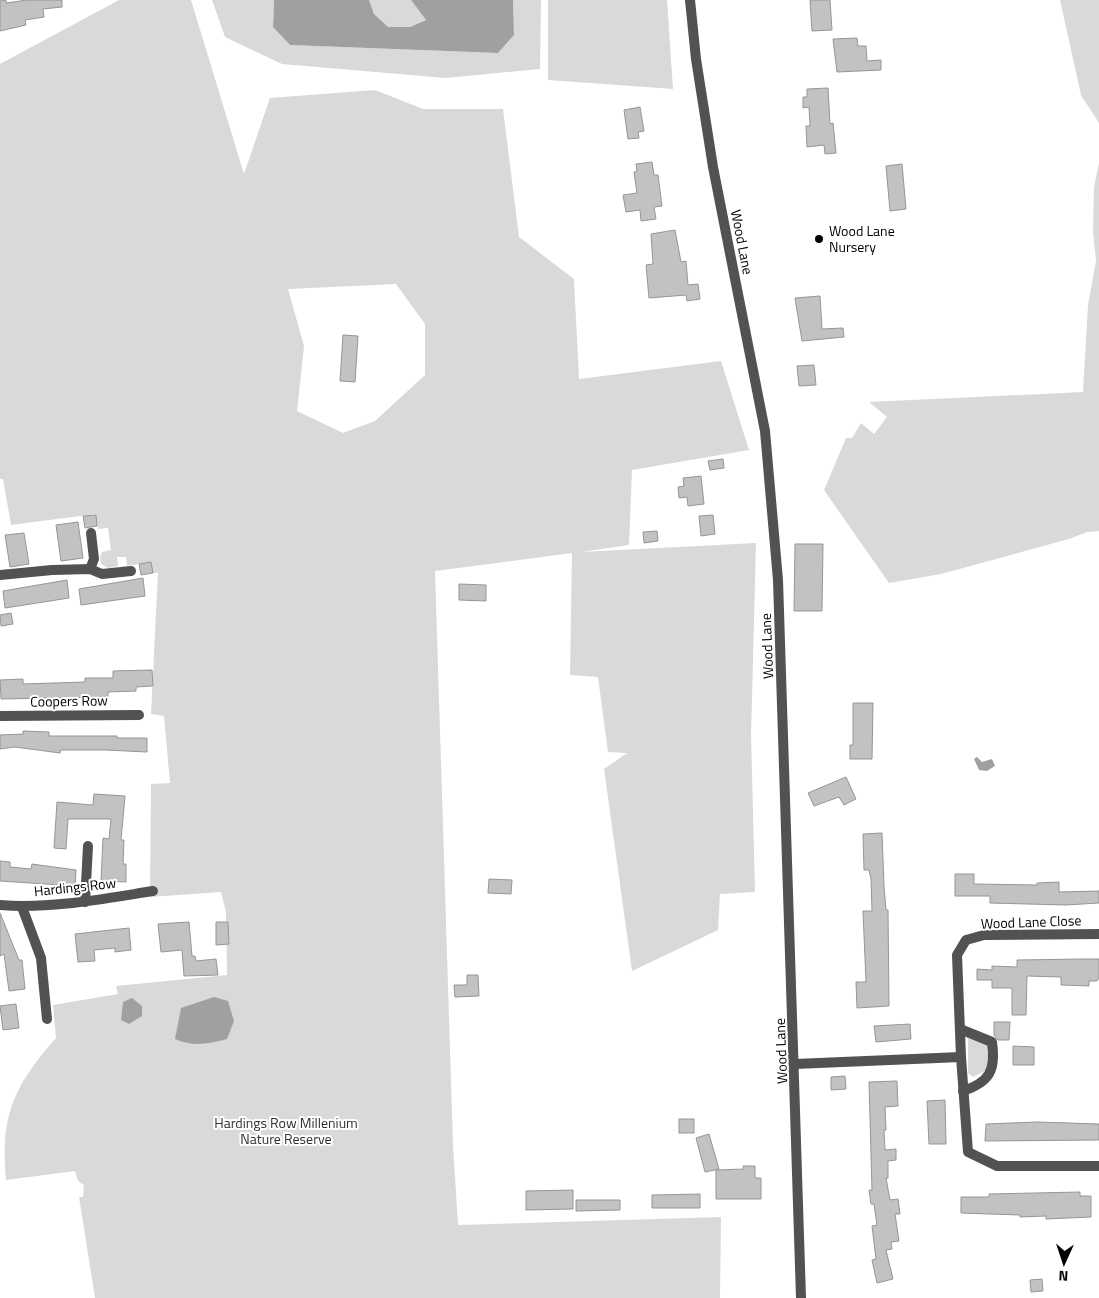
<svg xmlns="http://www.w3.org/2000/svg" width="1099" height="1298" font-family="'Titillium Web',sans-serif">
  <style>
    .green { fill: #d9d9d9; fill-rule: evenodd }
    .water { fill: #a0a0a0 }
    .building { fill: #c2c2c2; stroke: #969696 }
    .lines { fill: none; stroke-linecap: round; stroke-linejoin: round }
    .minor { stroke: #525252; stroke-width: 10 }
    .tertiary { stroke: #525252; stroke-width: 10 }
    .poi-dot { fill: #000; stroke: #fff; stroke-width: 2 }
    .labels { text-anchor: middle; stroke-width: 4; stroke-linejoin: round; paint-order: stroke }
    .poi-label { font-size: 14px; fill: #000; stroke: #fff; text-anchor: start }
    .street-label { font-size: 14px; fill: #000; stroke: #fff }
    .park-label { font-size: 14px; fill: #303030; stroke: #fff }
  </style>
  <rect width="100%" height="100%" fill="#fff"/>
  <g class="green">
    <path d="M119,0H191L244,174L270,98L375,90L423,109H503L519,237L574,279L579,379L721,361L749,450L632,470L629,545L581,552L756,543L751,735L755,892L720,894L718,930L632,971L604,769L627,753L608,752L598,677L570,675L572,553L435,571L453,1145L458,1225L721,1217L720,1298H95L79,1197H83L84,1185L78,1181L75,1171L6,1180C0,1115 14,1086 56,1038L53,1005L118,994L116,986L227,975L226,912L221,892L150,897L151,784L170,783L164,716L151,714L158,573H152L150,562L127,566L126,557H117L118,566L108,568L101,564L100,557L102,552L111,550L108,528L98,529L95,514L11,525L3,479H0V64ZM396,284L425,324V375L375,421L343,433L297,411L304,346L288,289Z"/>
    <path d="M212,0H274L273,27L290,45L498,53L514,35L513,0H541L540,69L446,78L282,64L225,37Z"/>
    <path d="M369,0H411L426,20L410,27H387L374,14Z"/>
    <path d="M548,0H667L673,89L548,80Z"/>
    <path d="M1060,0H1099V123L1081,95Z"/>
    <path d="M1099,163V531L1087,532L1069,539L941,574L889,583L824,490L846,438H852L861,423L874,434L887,417L869,402L1083,392L1088,305L1096,261L1093,231L1094,187Z"/>
    <path d="M972,1035L988,1042L989,1069L973,1077L968,1073V1039Z"/>
  </g>
  <g class="water">
    <path d="M274,0H369L374,14L388,27H410L426,20L411,0H513L514,35L498,53L290,45L273,27Z"/>
    <path d="M977,757L982,762L992,759L995,766L987,771L979,770L974,759Z"/>
    <path d="M214,997L228,1001L234,1021L227,1039C208,1044 193,1047 175,1039L181,1008Z"/>
    <path d="M132,998L142,1006V1016L129,1024L121,1020L123,1002Z"/>
  </g>
  <g class="building">
    <path d="M6,0V3L27,0H62V7L43,9L44,17L25,20L26,25L0,31V1Z"/>
    <path d="M810,0H830L832,30L812,31Z"/>
    <path d="M857,38L858,46H866L867,61L881,60V70L837,72L833,39Z"/>
    <path d="M828,88L830,124L833,123L836,153L825,154L824,145L807,147L806,126H810L809,107L803,108V97H807V89Z"/>
    <path d="M640,107L644,131L638,132L639,138L628,139L624,110Z"/>
    <path d="M652,162L654,175H658L662,206L654,207L656,219L641,221L640,210L626,212L623,195L637,193L634,172L637,171L636,164Z"/>
    <path d="M902,164L906,209L890,211L886,166Z"/>
    <path d="M675,230L681,262L686,261L688,285L698,284L700,299L687,301L686,295L649,298L646,265L653,264L651,234Z"/>
    <path d="M820,296L822,329L843,328L844,337L802,341L795,298Z"/>
    <path d="M343,335L358,336L355,382L340,381Z"/>
    <path d="M814,365L816,385L799,386L797,366Z"/>
    <path d="M723,459L724,468L710,470L708,461Z"/>
    <path d="M701,476L704,504L688,506L687,497L679,498L678,487L684,486L683,478Z"/>
    <path d="M96,515L97,526L85,528L83,516Z"/>
    <path d="M713,515L715,534L701,536L699,516Z"/>
    <path d="M78,522L83,558L61,561L56,525Z"/>
    <path d="M657,531L658,541L644,543L643,532Z"/>
    <path d="M24,533L29,564L10,567L5,535Z"/>
    <path d="M795,544H823L822,611H794Z"/>
    <path d="M151,562L153,573L141,575L139,564Z"/>
    <path d="M143,578L145,596L81,605L79,589Z"/>
    <path d="M67,580L69,598L5,608L3,591Z"/>
    <path d="M459,584L486,585V601L459,600Z"/>
    <path d="M11,613L13,624L1,626L0,615Z"/>
    <path d="M152,670L153,686L136,687V691L108,692V697L1,699L0,680L23,679V684L85,682V678H113V671Z"/>
    <path d="M853,703H873L872,759H850V745H853Z"/>
    <path d="M23,731L49,732V736H117V738H147V752L106,750H61L60,753L15,747L0,749V735L23,734Z"/>
    <path d="M846,777L856,799L844,805L839,797L814,806L808,793Z"/>
    <path d="M94,794L125,796L121,840H124L123,864H126V882L101,881L103,838L109,839L111,819H68L66,849L54,848L57,802L93,805Z"/>
    <path d="M882,833L884,886L886,910H888L889,1006L857,1008L856,982H866L863,911H872L871,879L869,870H864L863,834Z"/>
    <path d="M0,861L10,862V867L31,869L32,864L76,870L75,886L0,881Z"/>
    <path d="M955,874H974V884L1037,885V883L1059,882V892L1099,891V903L1066,905L990,903V896H955Z"/>
    <path d="M489,879L512,880L511,894L488,893Z"/>
    <path d="M0,913L19,960H22L25,989L9,991L4,954L0,956Z"/>
    <path d="M189,922L192,956H195L196,961L216,959L218,975L184,976L182,950L161,952L158,924Z"/>
    <path d="M216,922H228L229,944L216,945Z"/>
    <path d="M129,928L131,950L115,952V948L94,950L95,961L78,962L75,934Z"/>
    <path d="M1083,959H1099V978L1097,981H1089V986L1061,985V977L1027,976L1026,1015H1012V988H992V980H977V969L992,970V966L1017,967V960Z"/>
    <path d="M467,975H478L479,996L455,997L454,985H467Z"/>
    <path d="M16,1004L19,1028L3,1030L0,1006Z"/>
    <path d="M994,1022H1010L1009,1040H998L994,1035Z"/>
    <path d="M910,1024L911,1039L876,1042L874,1026Z"/>
    <path d="M1013,1046L1034,1047V1065H1013Z"/>
    <path d="M845,1076L846,1089L831,1090V1077Z"/>
    <path d="M897,1081L898,1106L885,1107L886,1130H884L885,1150L896,1149V1160L888,1161V1178H886L890,1200L898,1199L900,1214H895L899,1241L891,1242L892,1249L886,1250L893,1279L877,1283L872,1260L876,1259L872,1226L877,1225L874,1204H871L869,1190H872L869,1082Z"/>
    <path d="M945,1100L946,1144H929L927,1101Z"/>
    <rect x="679" y="1119" width="15" height="14"/>
    <path d="M1038,1122L1099,1124V1140L985,1141L986,1124Z"/>
    <path d="M709,1134L719,1169L705,1172L696,1138Z"/>
    <path d="M743,1166H755V1178H761V1199H716V1170L744,1169Z"/>
    <path d="M573,1190V1209L526,1210V1191Z"/>
    <path d="M1080,1192V1196H1091V1217L1046,1219V1216L1020,1217V1215L961,1213V1197H989V1194Z"/>
    <path d="M700,1194V1208H652V1195Z"/>
    <path d="M576,1200H620V1210L576,1211Z"/>
    <path d="M1042,1279L1043,1291L1031,1292L1030,1280Z"/>
  </g>
  <g class="lines">
    <g class="minor">
      <path d="M90,569L94,559L91,533"/>
      <path d="M0,575L52,570L90,569L102,574L131,571"/>
      <path d="M0,716L139,715"/>
      <path d="M85,902L88,846"/>
      <path d="M0,905C51,909 102,899 153,891"/>
      <path d="M22,907L41,958L47,1019"/>
      <path d="M1099,934L984,935L966,940L957,955L961,1057L968,1152L997,1166H1099"/>
      <path d="M960,1029L992,1042C996,1070 990,1082 963,1091"/>
      <path d="M795,1064L961,1057"/>
    </g>
    <path class="tertiary" d="M690,0L696,59L713,167L765,431L778,580L801,1298"/>
  </g>
  <circle class="poi-dot" cx="819" cy="239" r="5"/>
  <g class="labels">
    <g class="poi-label">
      <text x="829" y="236">Wood Lane<tspan x="829" dy="16">Nursery</tspan></text>
    </g>
    <g class="street-label">
      <text transform="translate(742 242) rotate(79)" y="5">Wood Lane</text>
      <text transform="translate(767 646) rotate(-92)" y="5">Wood Lane</text>
      <text transform="translate(69 701) rotate(-1)" y="5">Coopers Row</text>
      <text transform="translate(75 887) rotate(-6)" y="5">Hardings Row</text>
      <text transform="translate(1031 922) rotate(-2)" y="5">Wood Lane Close</text>
      <text transform="translate(781 1051) rotate(-92)" y="5">Wood Lane</text>
    </g>
    <g class="park-label">
      <text x="286" y="1128">Hardings Row Millenium<tspan x="286" dy="16">Nature Reserve</tspan></text>
    </g>
  </g>
  <g transform="translate(1064 1263) rotate(183)" stroke="#ffffff" stroke-width="4" paint-order="stroke">
  <path d="M0-4L9 19L0 12L-9 19Z" fill="#000000"/>
  <text y="-8" font-size="14" font-weight="bold" text-anchor="middle" fill="#000000">N</text>
  </g>
</svg>
